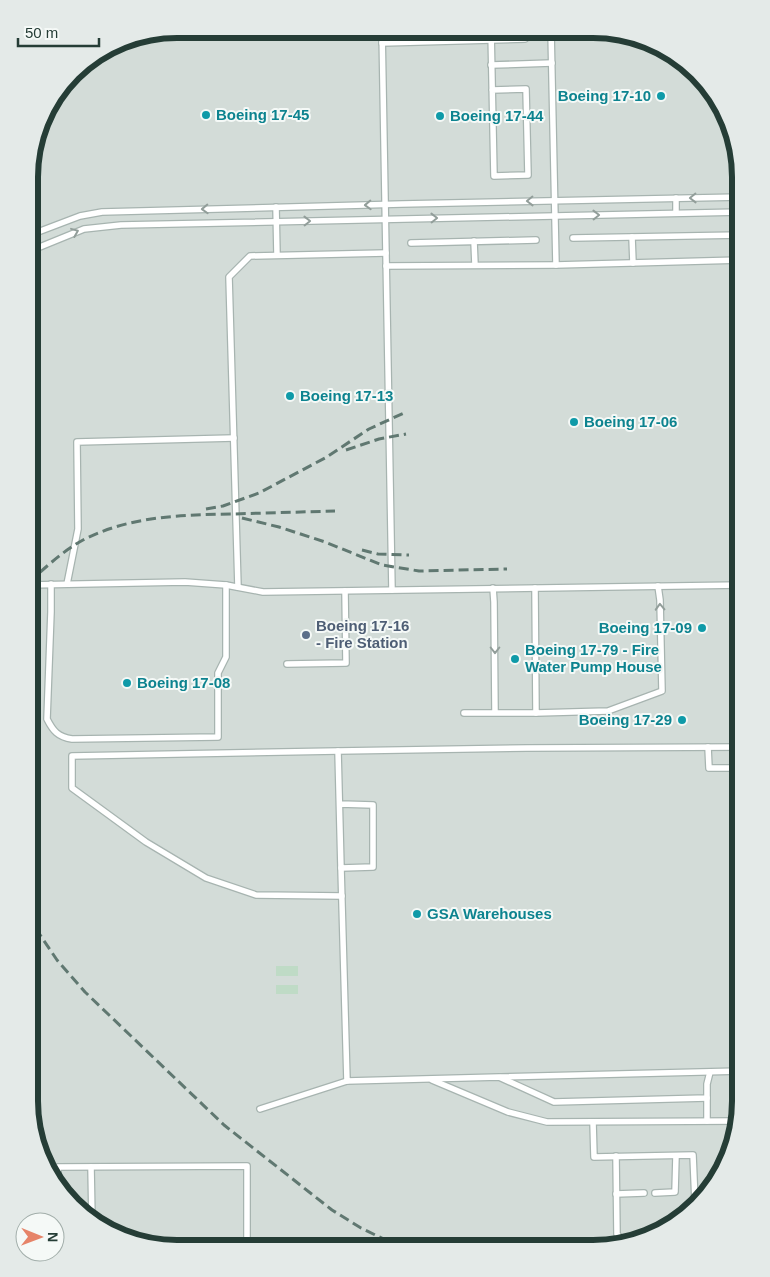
<svg xmlns="http://www.w3.org/2000/svg" width="770" height="1277" font-family="Helvetica,sans-serif">
  <style>
    .built { fill: #d3dcd8 }
    .green { fill: #bfdbc6 }
    .lines { fill: none; stroke-linecap: round; stroke-linejoin: round }
    .lane-casing { stroke: #a7b4b0; stroke-width: 8 }
    .lane { stroke: #fff; stroke-width: 5.5 }
    .rail { stroke: #607871; stroke-width: 3; stroke-dasharray: 10 5; stroke-linecap: butt }
    .oneway { stroke: #929e9a }
    .culture-dot { fill: #0f9aa8; stroke: #f5f9f7; stroke-width: 2 }
    .service-dot { fill: #5c6f8a; stroke: #f5f9f7; stroke-width: 2 }
    .labels { text-anchor: middle; stroke-width: 4; stroke-linejoin: round; paint-order: stroke }
    .culture-label { font-size: 15px; font-weight: bold; fill: #0d838f; stroke: #f5f9f7; text-anchor: start }
    .service-label { font-size: 15px; font-weight: bold; fill: #4e5e75; stroke: #f5f9f7; text-anchor: start }
    .rim { fill: none; stroke: #253d36; stroke-width: 6 }
  </style>
  <rect width="100%" height="100%" fill="#e4ece9"/>
  <path class="built" d="M177,29L622,32L684,59L730,120L741,177V1110L711,1190L650,1237L594,1248L157,1247L86,1218L40,1157L29,1100L30,158L44,111L79,66L120,40Z"/>
  <g class="green">
    <rect x="276" y="966" width="22" height="10"/>
    <rect x="276" y="985" width="22" height="9"/>
  </g>
  <g class="lines">
    <defs>
      <g id="lane">
        <path d="M382,30L392,590"/>
        <path d="M491,31L494,176L528,175L526,89L492,90"/>
        <path d="M551,31L556,265"/>
        <path d="M382,43L525,39L524,31"/>
        <path d="M491,65L552,63"/>
        <path d="M676,198V213"/>
        <path d="M276,207L277,255"/>
        <path d="M30,235L80,216L102,212L402,204L741,197"/>
        <path d="M632,237L633,263"/>
        <path d="M573,238L741,235"/>
        <path d="M474,241L475,265"/>
        <path d="M411,243L536,240"/>
        <path d="M30,251L84,229L121,225L741,212"/>
        <path d="M386,266L556,265L741,260"/>
        <path d="M51,584V612L47,719C53,731 58,737 72,739L218,737V673L226,657V585"/>
        <path d="M67,584L78,529L77,442L234,438"/>
        <path d="M29,585L185,582L226,585L263,592L741,585"/>
        <path d="M238,587L229,277L250,256L386,253"/>
        <path d="M493,588L494,602L495,712"/>
        <path d="M535,588L536,713L608,711L662,691L660,600L658,586"/>
        <path d="M287,664L346,663L345,591"/>
        <path d="M464,713H536"/>
        <path d="M708,747L709,768H741"/>
        <path d="M338,751L72,756V788L146,842L206,878L256,895L342,896"/>
        <path d="M340,804L373,805V867L341,868L338,751L527,748L741,747"/>
        <path d="M341,868L347,1081L499,1077L554,1102L707,1098V1084L710,1072"/>
        <path d="M501,1077L741,1071"/>
        <path d="M432,1080L508,1112L547,1122L737,1121"/>
        <path d="M707,1098V1121"/>
        <path d="M260,1109L347,1081"/>
        <path d="M593,1122L594,1157L693,1155L695,1202"/>
        <path d="M616,1156L617,1234L623,1242"/>
        <path d="M91,1167L92,1220"/>
        <path d="M58,1180V1167L247,1166V1247"/>
        <path d="M655,1193L675,1192L676,1156"/>
        <path d="M695,1193L708,1192"/>
        <path d="M616,1194L644,1193"/>
      </g>
    </defs>
    <use href="#lane" class="lane-casing"/>
    <use href="#lane" class="lane"/>
    <g class="rail">
      <path d="M346,450L379,439L406,434"/>
      <path d="M206,509L223,506L259,493L325,458L369,429L406,412"/>
      <path d="M242,518L279,527L325,542L382,565L419,571L507,569"/>
      <path d="M362,550L378,554L409,555"/>
      <path d="M29,582C46,567 63,551 83,540C130,516 180,515 232,514C266,513 300,512 335,511"/>
      <path d="M29,915L34,926L57,960L85,992L224,1125L332,1210L361,1228L402,1248"/>
    </g>
  </g>
  <defs><path id="oneway-chevron" d="M-2-3.5L2.5 0L-2 3.5" fill="none" stroke-width="1.6" stroke-linecap="round" stroke-linejoin="round" transform="scale(1.25)"/></defs>
  <g class="oneway">
    <use href="#oneway-chevron" transform="translate(693 198) rotate(179)"/>
    <use href="#oneway-chevron" transform="translate(530 201) rotate(179)"/>
    <use href="#oneway-chevron" transform="translate(368 205) rotate(178)"/>
    <use href="#oneway-chevron" transform="translate(205 209) rotate(178)"/>
    <use href="#oneway-chevron" transform="translate(596 215) rotate(-1)"/>
    <use href="#oneway-chevron" transform="translate(434 218) rotate(-1)"/>
    <use href="#oneway-chevron" transform="translate(307 221) rotate(-1)"/>
    <use href="#oneway-chevron" transform="translate(75 232) rotate(-22)"/>
    <use href="#oneway-chevron" transform="translate(660 607) rotate(-92)"/>
    <use href="#oneway-chevron" transform="translate(495 650) rotate(90)"/>
  </g>
  <g class="culture-dot">
    <circle cx="661" cy="96" r="5"/>
    <circle cx="206" cy="115" r="5"/>
    <circle cx="440" cy="116" r="5"/>
    <circle cx="290" cy="396" r="5"/>
    <circle cx="574" cy="422" r="5"/>
    <circle cx="702" cy="628" r="5"/>
    <circle cx="515" cy="659" r="5"/>
    <circle cx="127" cy="683" r="5"/>
    <circle cx="682" cy="720" r="5"/>
    <circle cx="417" cy="914" r="5"/>
  </g>
  <circle class="service-dot" cx="306" cy="635" r="5"/>
  <g class="labels">
    <g class="culture-label">
      <text x="651" y="101" text-anchor="end">Boeing 17-10</text>
      <text x="216" y="120">Boeing 17-45</text>
      <text x="450" y="121">Boeing 17-44</text>
      <text x="300" y="401">Boeing 17-13</text>
      <text x="584" y="427">Boeing 17-06</text>
      <text x="692" y="633" text-anchor="end">Boeing 17-09</text>
      <text x="525" y="655">Boeing 17-79 - Fire<tspan x="525" dy="17">Water Pump House</tspan></text>
      <text x="137" y="688">Boeing 17-08</text>
      <text x="672" y="725" text-anchor="end">Boeing 17-29</text>
      <text x="427" y="919">GSA Warehouses</text>
    </g>
    <g class="service-label">
      <text x="316" y="631">Boeing 17-16<tspan x="316" dy="17">- Fire Station</tspan></text>
    </g>
  </g>
  <path d="M0 0H770V1277H0ZM177 38H593A139 139 0 0 1 732 177V1101A139 139 0 0 1 593 1240H177A139 139 0 0 1 38 1101V177A139 139 0 0 1 177 38Z" fill="#e4eae8" fill-rule="evenodd"/>
  <path class="rim" d="M177 38H593A139 139 0 0 1 732 177V1101A139 139 0 0 1 593 1240H177A139 139 0 0 1 38 1101V177A139 139 0 0 1 177 38Z"/>
  <g transform="translate(40 1237) rotate(91)"><circle r="24" fill="#f5f9f7" stroke="#a2aeaa"/>
  <path d="M0-4L9 19L0 12L-9 19Z" fill="#e68469"/>
  <text y="-8" font-size="14" font-weight="bold" text-anchor="middle" fill="#253d36">N</text>
  </g>
  <path d="M18 38v8h81v-8" fill="none" stroke="#253d36" stroke-width="2.5"/>
  <text x="25" y="38" font-size="15" fill="#253d36" stroke="#f5f9f7" stroke-width="4" paint-order="stroke">50 m</text>
</svg>
